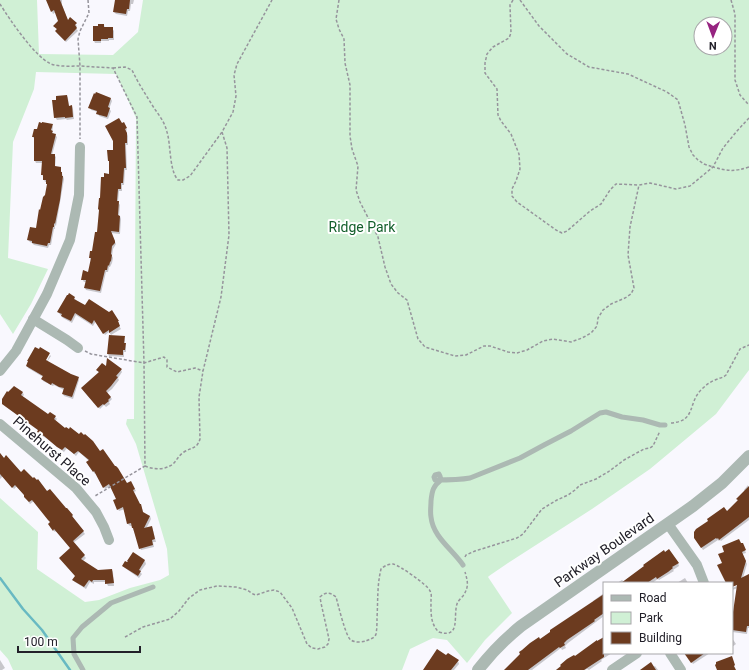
<svg xmlns="http://www.w3.org/2000/svg" width="749" height="670" font-family="Roboto,sans-serif">
  <style>
    .green { fill: #d0f0d5; fill-rule: evenodd }
    .shadow { fill: #0003 }
    .lines { fill: none; stroke-linecap: round; stroke-linejoin: round }
    .stream { stroke: #68b9c2; stroke-width: 2.5 }
    .building { fill: #6c3b1f }
    .path { stroke: #96949c; stroke-width: 1.5; stroke-dasharray: 3 2; stroke-linecap: butt }
    .service { stroke: #acb9b3; stroke-width: 5 }
    .minor { stroke: #acb9b3; stroke-width: 10 }
    .tertiary { stroke: #acb9b3; stroke-width: 12 }
    .labels { text-anchor: middle; stroke-width: 4; stroke-linejoin: round; paint-order: stroke }
    .park-label { font-size: 14px; fill: #125f2b; stroke: #fff }
    .street-label { font-size: 14px; fill: #222029; stroke: #fff }
  </style>
  <rect width="100%" height="100%" fill="#f9f8fe"/>
  <path class="green" d="M0,0H37L39,54L113,55L138,32L143,0H749V370L716,414L650,469L592,509L508,563L489,576L488,577L512,613L485,640L467,663L447,640L433,638L410,649L402,670H13L8,659L0,650V498L38,532L37,569L85,602L99,600L130,588L160,580L169,575L167,549L136,444L126,424L127,419H134L136,118L116,74L36,72L34,89L13,142L8,258L48,269L31,304L13,334L0,314ZM701,24H725V48H701Z"/>
  <g class="shadow">
    <path d="M47,0H62V5L68,21L70,19L77,26L76,28L78,31L66,42L57,33V30L54,26L60,21L56,12L53,14Z"/>
    <path d="M116,0H134L133,4H131L130,11H128L127,16L116,14L114,12Z"/>
    <path d="M104,25L105,28H112L114,31V40H109V41H101V43H95L94,41V27Z"/>
    <path d="M96,94L111,99L112,101L109,109L111,111L108,119L99,116L98,112L91,110L90,108Z"/>
    <path d="M67,96L68,98L69,107L72,106L73,109L74,119L67,120L66,119L57,120L55,117L57,101Z"/>
    <path d="M123,123L127,130L126,131L128,136V145H126L127,170H125L124,185H122V191H119L118,202L120,205L119,216H120L121,219L120,234L111,233L116,244L113,249L112,256L113,258L112,263L110,267H109L108,272H106L101,293L86,290L85,288L86,282H84L82,279L89,273L91,261L90,258L93,252L98,233L101,199L105,178L110,175V163L109,160L114,151L122,124Z"/>
    <path d="M52,125L53,127L52,132L57,137L52,155H54L56,157L55,167L60,168L64,179L56,226L55,225V229H54L51,245H49L48,248L34,245L32,243L30,242L28,240L37,229L46,196L48,185L47,182H45L42,174L43,163H36L35,161V140L33,137Z"/>
    <path d="M74,298L76,300L85,306L109,313L112,312L119,323L118,324L121,329L111,335L109,332L105,335L96,321L93,326L76,315L72,323L63,318L58,312Z"/>
    <path d="M124,337L125,340V344L126,347V352H124V357L109,356L108,354Z"/>
    <path d="M50,355L51,356L47,362L78,378L79,380L73,399L64,396L63,394L64,390L54,385L53,386L43,381L42,379L43,377L28,368L27,366L43,364L45,365Z"/>
    <path d="M107,368L121,370L122,372L118,378L119,380L112,389L107,393L112,399L109,402L110,404L106,407L104,405L100,409L83,390L99,373L97,370Z"/>
    <path d="M14,387L23,393L24,395L22,397L48,416L55,417L57,419L55,421L126,484L131,482L136,491L134,492L142,508L143,513L150,516L151,519L146,529L152,527L153,530L156,542H153L154,547L141,550L132,526H130L128,524L125,509L119,511L118,509L117,499L111,486L105,489L96,473L95,474L88,465L89,461L79,452L76,456L67,448L64,452L46,438L39,434L38,432L39,431L5,406Z"/>
    <path d="M0,453L4,458L21,473L47,492L72,515L73,518L85,534L73,543L86,558L83,561L98,571L112,570L113,572L114,586H108L106,582H94V584L90,582L86,589L75,582L73,580L76,576L71,548L56,531L55,532L50,527L51,523L34,501L30,504L27,500L25,496L17,486L14,489L3,476L0,479Z"/>
    <path d="M748,485L749,520L721,541L720,540L719,541L718,540L703,550L695,538L727,512L738,501L737,499L745,492L744,490Z"/>
    <path d="M741,544L743,546L746,553L742,554L747,564L743,578L749,576V628H748L747,634L732,632V613H734L738,588L732,590V588L742,584L741,582L732,586V583H727L723,564Z"/>
    <path d="M133,553L145,561L146,564L140,572L142,574L139,578L125,568L123,566L128,564Z"/>
    <path d="M678,563L679,566L673,570L674,571L659,580L658,579L652,583H617L622,580L624,582Z"/>
    <path d="M685,578L688,583H677Z"/>
    <path d="M604,593V616L568,643L565,646L566,648L562,650L561,648L532,670H504L540,641L594,602L593,601Z"/>
    <path d="M604,638V653H612L601,660L602,661L589,670L587,669L585,670H556L568,660L575,657Z"/>
    <path d="M732,638L736,644L732,647Z"/>
    <path d="M685,653H710L693,664Z"/>
    <path d="M0,660L5,668L2,670H0Z"/>
    <path d="M458,661L459,664L454,670H424Z"/>
    <path d="M655,666L658,670H642L653,667Z"/>
  </g>
  <g class="lines">
    <path class="stream" d="M0,578L23,609L42,630L70,670"/>
  </g>
  <g class="building">
    <path d="M46,0H60L68,20L70,17L77,23L75,25L77,28L65,41L55,31L57,29L53,26L58,21L54,10L51,12Z"/>
    <path d="M115,0H130L129,9H127L126,14L113,12Z"/>
    <path d="M98,24H104V27H113V38H108V39H101V41H93V26H98Z"/>
    <path d="M96,92L111,98L108,107L110,108L107,117L96,114L97,111L88,108L94,93L95,94Z"/>
    <path d="M67,95L69,106L72,105L73,117L65,118V117L54,118L52,100H56V96Z"/>
    <path d="M119,118L122,123L124,122L127,128L125,129L127,133V143H125L126,168H124L123,183H121V189H118L117,201H119L118,215L120,216L119,232L111,231L115,241V243L112,246L111,254L112,255L111,261L110,262L109,266L108,265L107,270H105L100,291L84,288L86,280H81L83,270L88,272L91,258H89L90,251H92L95,232H97L99,210L98,209L99,198H100L101,177H104V173L109,174V161H108L107,150H113V141L105,126Z"/>
    <path d="M39,122L42,123V122L53,124L51,130L53,131L52,133L56,134L51,154H55V166L61,167V172H62V176H63L60,200L55,224L54,223V227H53L50,243H48L47,246L32,243V241L27,240L30,227L36,228L39,209L40,210L43,197L45,195L47,184H46V180H43V175H41L42,161H34V137H32L34,129H37Z"/>
    <path d="M69,293L75,297L74,299L85,305L89,299L109,312L112,310L119,321H118L120,326L109,333V330L103,334L94,320L92,324L75,313L71,321L61,316L62,314L57,312L67,295H68Z"/>
    <path d="M109,335L125,336L124,343H126L125,350H123V355L107,354Z"/>
    <path d="M35,347L39,349L40,347L50,353L46,360L71,374L79,377L72,397L62,394L64,388L59,387L52,383L51,385L41,379L43,376L26,366L28,361H27Z"/>
    <path d="M107,358L122,369L116,376L118,377L111,386L106,391L111,397L108,400L109,401L104,405L103,404L98,408L81,388L99,372L96,370L102,363L106,366Z"/>
    <path d="M14,386L23,392L21,395L48,414L50,412L56,416L54,419L65,428L66,427L69,429L70,427L79,434L81,432L84,435L85,434L93,441L100,451L103,449L115,466H116L118,468L127,483L131,481L135,489L133,490L140,504H141L143,512L150,516L144,528L152,526L155,539L152,540L153,545L139,549L133,528H132L131,523L127,524L123,507L117,510L113,500L116,499L109,484L103,488L94,471L93,472L86,462L89,460L78,451L74,454L65,447L62,450L57,447L44,436L37,432L38,430L2,404V399L7,391L8,392Z"/>
    <path d="M0,453L4,458L6,455L21,472L24,469L33,478L34,477L37,480L38,479L47,491L50,489L66,508H67L73,515L72,516L84,531L73,541L85,555L81,559L98,570L112,569L114,583L105,584V580H93L92,582L89,580L84,587L72,580L75,576L59,558L70,548L54,529L53,531L48,524L50,522L48,520L32,500L29,502L24,497V495L15,485L12,488L0,474Z"/>
    <path d="M749,486V517L719,540L718,538L717,539L716,538L701,548L694,538V532L696,529L708,521L707,519L724,507L727,511L738,500L736,499Z"/>
    <path d="M739,539L741,543H743L746,550L742,552L746,561L741,578L749,574V626H747L746,632L732,630V612H733L737,585L732,587V583H726L717,565L722,563L718,554L724,552L722,546Z"/>
    <path d="M669,549L679,563L672,567L673,568L668,572L657,579L656,577L647,583H621L644,566L643,565L664,550L665,552Z"/>
    <path d="M133,552L145,560L139,570L141,571L138,576L122,566L125,561L127,562H128L127,561Z"/>
    <path d="M604,594V613L594,620L595,621L567,640L564,643L565,645L560,648L559,647L528,670H504L520,654L519,652L522,650L530,643L539,637L540,639L550,632V630Z"/>
    <path d="M604,637V653H605L604,654V657L584,670H556L561,666L560,665L567,659L574,655L575,656L597,640V641Z"/>
    <path d="M437,649L446,655L448,653L459,660L451,670H423Z"/>
    <path d="M684,653H705L691,663Z"/>
    <path d="M732,656L735,665L734,666L736,670H717L715,665L716,664V662Z"/>
    <path d="M651,662L656,670H640Z"/>
  </g>
  <g class="lines">
    <g class="path">
      <path d="M88,0L89,13L80,31L78,39L80,66L113,68L137,117L144,363L145,466L95,496"/>
      <path d="M339,0L336,19L339,29L344,39L345,63L350,85V136L352,149L358,166L356,190L360,202L378,237L385,267L391,284L398,293L407,300L418,339L425,347L455,356L466,355L484,346H490L508,352L517,353L527,350L543,341L553,339L571,342L582,338L591,333L597,326L598,318L603,310L611,304L625,298L631,294L634,288L628,255L630,227L639,185L650,183L676,189L690,186L713,167"/>
      <path d="M513,0L510,5L511,33L509,38L493,47L487,54L485,63V73L497,89L498,115L501,121L511,134L519,154L520,169L516,181L512,189V196L517,202L556,230L562,233L567,231L590,211L601,204L610,190L616,184L639,185"/>
      <path d="M520,0L539,26L567,54L589,67L628,74L667,92L678,100L685,125L689,147L693,155L698,160L704,164L713,167"/>
      <path d="M731,0L735,14V80L740,95L749,105"/>
      <path d="M0,4C10,20 35,57 51,64C60,67 71,66 80,66V139"/>
      <path d="M113,68L125,67L132,70C138,83 146,95 154,108C159,115 165,123 167,132C171,145 169,170 178,180H183L190,176L222,132"/>
      <path d="M749,118L737,131L723,148L713,167C728,171 734,172 749,167"/>
      <path d="M85,351L91,354L144,363L164,357L167,360V367L177,372L195,368L203,371"/>
      <path d="M671,423C697,421 687,403 702,389C706,385 710,382 715,380C719,378 723,378 726,375L740,349L749,345"/>
      <path d="M145,466C154,470 165,470 173,464C177,460 179,455 184,452C192,447 197,449 200,439L199,397L203,371L221,297L229,235L227,148L222,132L233,112L236,96L234,75L237,64L272,0"/>
      <path d="M465,557L466,555L475,551L517,538L523,534L542,509L557,500L568,495L575,490L580,485L596,479L608,472L624,460L644,449L650,448L653,446L660,431"/>
      <path d="M125,637L143,627L170,619L179,611L189,598L200,590L217,586L236,587L247,590L253,594L256,595L268,591L274,590L280,592L292,608L307,644L312,648L318,649L325,647L328,644L329,639L321,603L320,597C325,592 330,592 336,597C338,604 346,638 351,640C355,643 362,642 366,641C370,639 375,638 376,634C377,629 377,623 377,618C378,601 377,585 381,569C384,566 388,564 393,564C399,565 428,585 430,591C432,594 431,597 431,600C431,612 430,624 439,632C461,639 453,616 457,604C458,601 461,598 463,596C469,587 468,582 465,572"/>
    </g>
    <g class="service">
      <path d="M463,565C452,549 433,537 431,517C430,512 431,506 431,501C432,491 433,486 441,480L440,476L439,474L435,475L434,477L435,480C447,480 459,480 470,478L520,458L544,445L571,431L600,413L606,412L622,417L643,420L660,425H665"/>
      <path d="M83,670L74,654L73,638L82,627L111,603L153,587"/>
    </g>
    <g class="minor">
      <path d="M33,319L67,340L78,348"/>
      <path d="M0,371L16,351L47,294L70,240L79,195L80,147"/>
      <path d="M0,424L76,488L96,512L104,527L109,540"/>
      <path d="M668,524L697,565L704,583"/>
      <path d="M670,653L681,670"/>
      <path d="M612,670L637,653"/>
    </g>
    <path class="tertiary" d="M478,670C491,653 505,639 521,626L693,506L722,483L749,456"/>
  </g>
  <g class="labels">
    <g class="park-label">
      <text x="362" y="232">Ridge Park</text>
    </g>
    <g class="street-label">
      <text transform="translate(52 451) rotate(41)" y="5">Pinehurst Place</text>
      <text transform="translate(604 550) rotate(-35)" y="5">Parkway Boulevard</text>
    </g>
  </g>
  <rect x="603" y="582" width="130" height="72" fill="#ffffff" stroke="#a7a6a9"/>
  <rect x="611" y="595" width="20" height="6" fill="#acb9b3" stroke="#a7a6a9"/>
  <text x="639" y="602" font-size="12" fill="#222029">Road</text>
  <rect x="611" y="612" width="20" height="12" fill="#d0f0d5" stroke="#a7a6a9"/>
  <text x="639" y="622" font-size="12" fill="#222029">Park</text>
  <rect x="611" y="632" width="20" height="12" fill="#6c3b1f" stroke="#a7a6a9"/>
  <text x="639" y="642" font-size="12" fill="#222029">Building</text>
  <g transform="translate(713 36) rotate(181)"><circle r="19" fill="#ffffff" stroke="#a7a6a9"/>
  <path d="M0-3L7 15L0 10L-7 15Z" fill="#962380"/>
  <text y="-6" font-size="11" font-weight="bold" text-anchor="middle" fill="#222029">N</text>
  </g>
  <path d="M18 646v6h122v-6" fill="none" stroke="#222029" stroke-width="2"/>
  <text x="24" y="646" font-size="12" fill="#222029" stroke="#ffffff" stroke-width="3" paint-order="stroke">100 m</text>
</svg>
